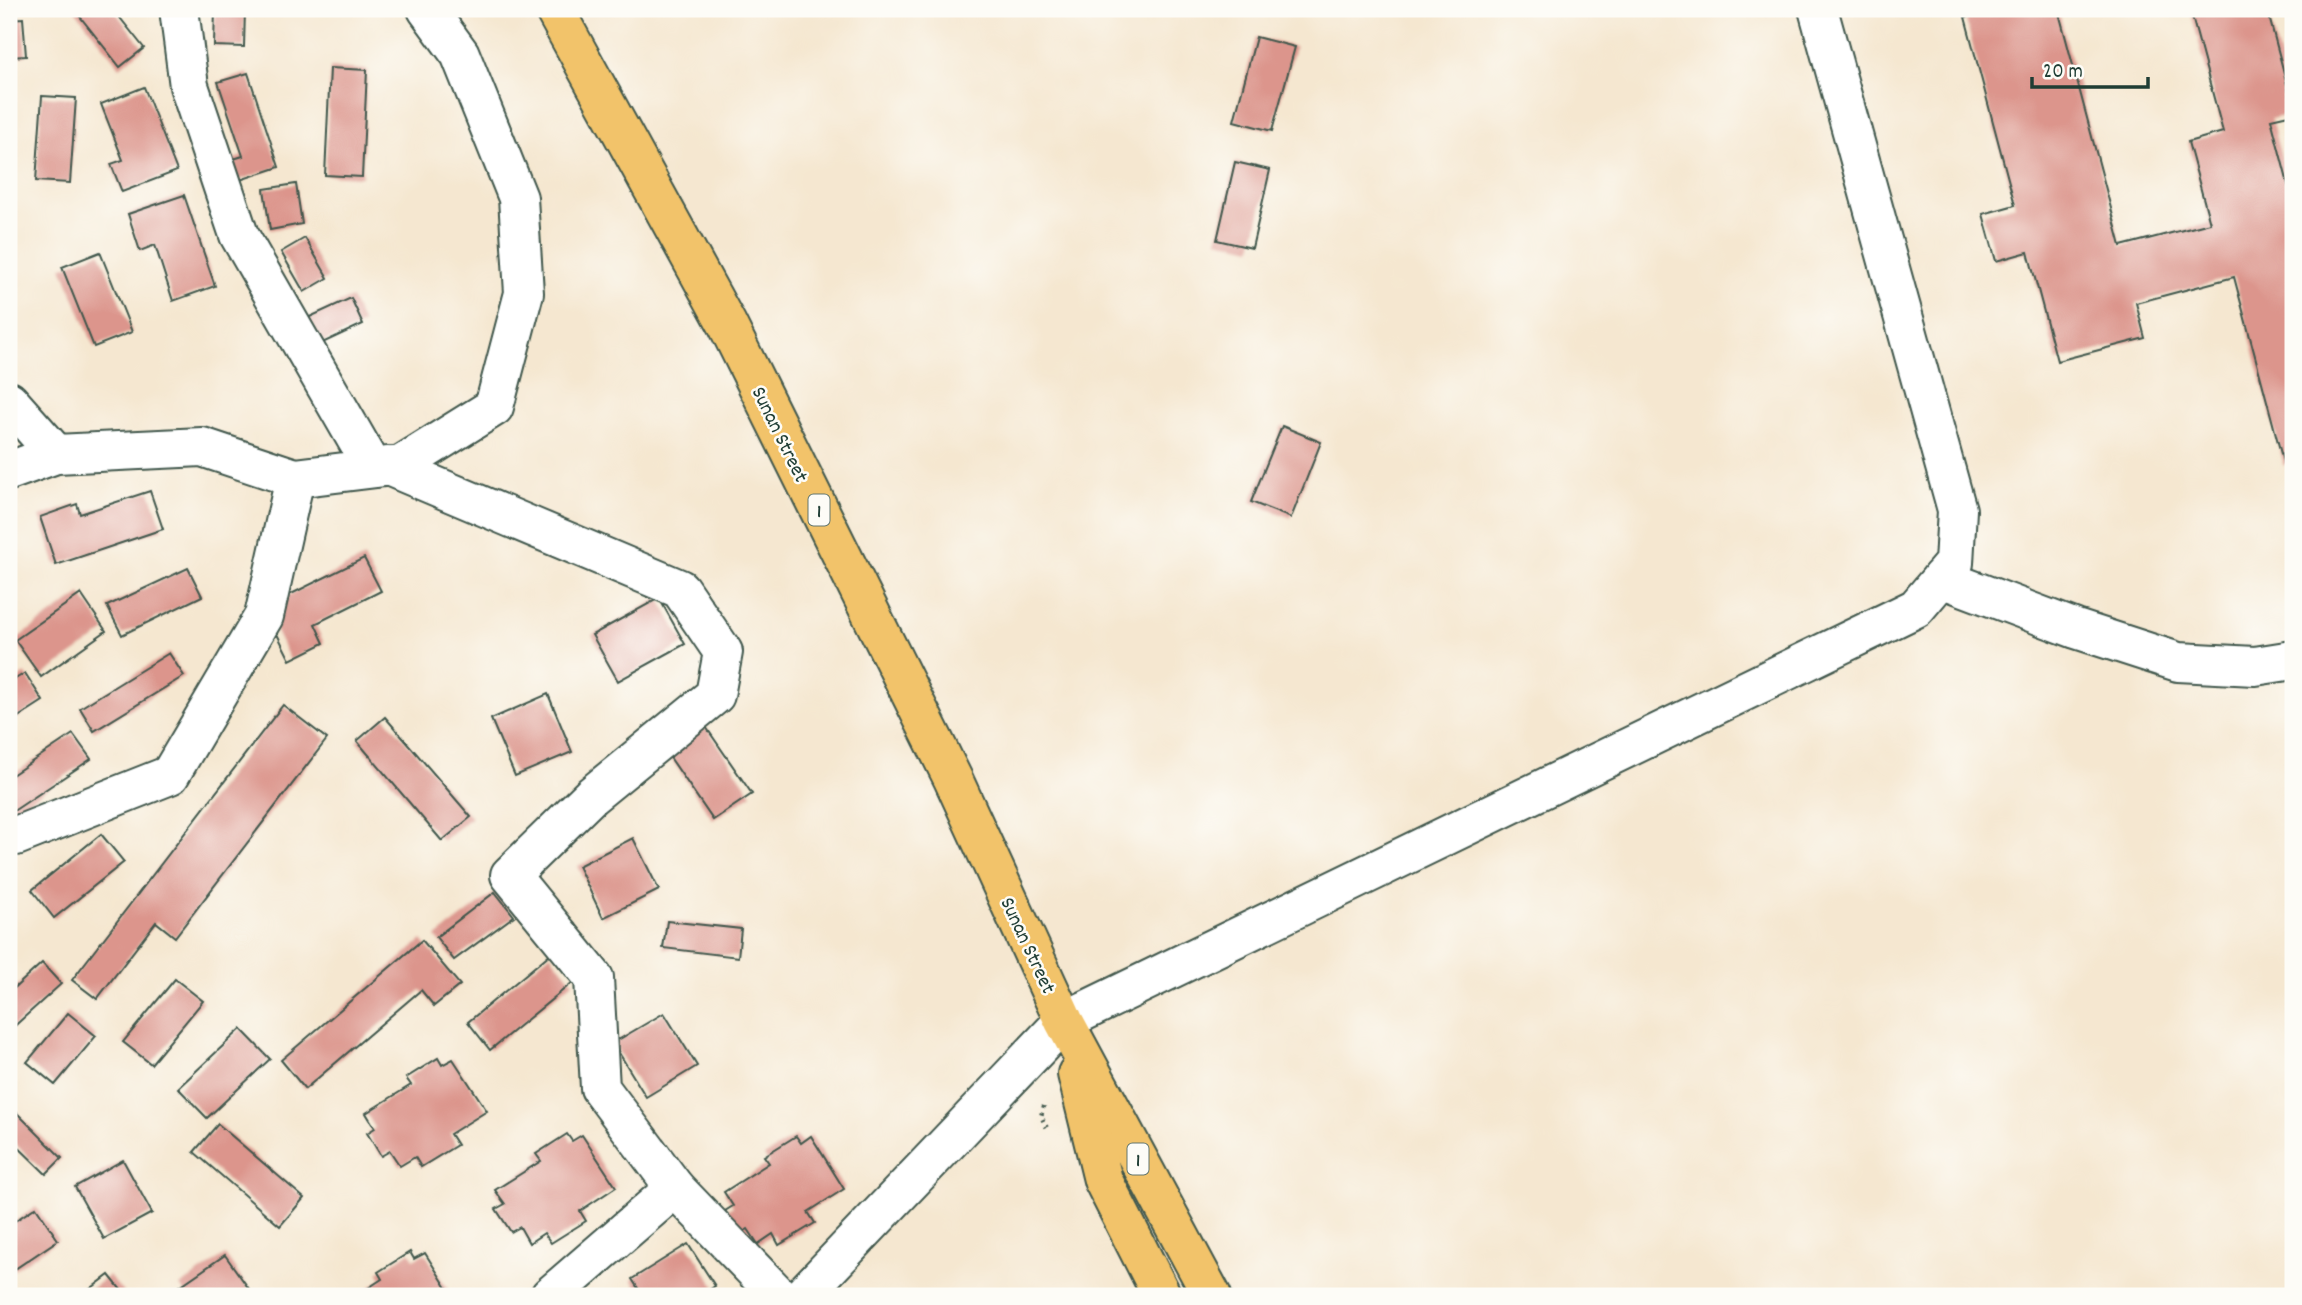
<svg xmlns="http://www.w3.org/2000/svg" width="2302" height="1305" font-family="Dekko,sans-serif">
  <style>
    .building { fill: #dc958c }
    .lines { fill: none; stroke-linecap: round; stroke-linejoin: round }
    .minor-casing { stroke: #3f564b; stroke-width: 42 }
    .major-casing { stroke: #3f564b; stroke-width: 42 }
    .path { stroke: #3f564b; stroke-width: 4.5; stroke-dasharray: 2 5; stroke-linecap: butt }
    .minor { stroke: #fff; stroke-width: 38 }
    .major { stroke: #f2c36a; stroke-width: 38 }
    .labels { text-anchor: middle; stroke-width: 5; stroke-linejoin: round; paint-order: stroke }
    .shield { fill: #fdfcf7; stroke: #62766e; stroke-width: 2 }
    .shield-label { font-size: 19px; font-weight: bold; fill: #1f3d34 }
    .street-label { font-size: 21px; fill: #1f3d34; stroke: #fdfcf7 }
  </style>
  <rect width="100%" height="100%" fill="#fdfcf7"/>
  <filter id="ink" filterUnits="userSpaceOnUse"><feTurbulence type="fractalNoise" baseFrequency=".0143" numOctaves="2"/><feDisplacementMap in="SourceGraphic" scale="14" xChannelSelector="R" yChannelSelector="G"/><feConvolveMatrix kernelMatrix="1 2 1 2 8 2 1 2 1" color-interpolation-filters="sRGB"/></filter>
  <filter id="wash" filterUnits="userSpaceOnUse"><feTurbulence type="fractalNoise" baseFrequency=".00686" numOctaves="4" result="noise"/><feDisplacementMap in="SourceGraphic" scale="28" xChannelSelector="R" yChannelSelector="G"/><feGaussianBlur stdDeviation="1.57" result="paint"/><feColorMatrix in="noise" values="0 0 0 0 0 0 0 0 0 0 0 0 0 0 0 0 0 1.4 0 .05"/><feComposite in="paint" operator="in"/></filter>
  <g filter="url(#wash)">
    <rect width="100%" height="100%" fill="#f5e7d0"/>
    <g id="blocks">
      <g class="building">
        <path d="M74,9H113L144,48L120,67Z"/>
        <path d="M215,9H245L244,47L214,46Z"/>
        <path d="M1997,9H2058L2121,246L2210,223L2188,142L2223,132L2190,9H2267L2293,107V114L2271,119L2293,203V462L2284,465L2234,277L2136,303L2145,338L2057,361L2028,252L1996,261L1983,214L2015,205L1965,17Z"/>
        <path d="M23,18L26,56L9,57V19Z"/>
        <path d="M1256,37L1295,47L1272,131L1234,121Z"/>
        <path d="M330,68L367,70L362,177L325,175Z"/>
        <path d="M248,73L279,167L234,182L227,161L243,156L218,82Z"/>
        <path d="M144,87L177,171L122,192L111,164L123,160L101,104Z"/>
        <path d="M42,96L76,98L70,183L36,181Z"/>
        <path d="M1235,162L1270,170L1252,248L1217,240Z"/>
        <path d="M296,184L302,224L270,230L264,189Z"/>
        <path d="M184,195L215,286L173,301L155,245L140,251L128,214Z"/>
        <path d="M305,238L328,278L304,292L281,252Z"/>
        <path d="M100,252L132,332L94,347L62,267Z"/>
        <path d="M351,298L363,324L314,347L301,321Z"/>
        <path d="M1282,426L1321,442L1291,518L1251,502Z"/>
        <path d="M150,491L163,529L56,565L40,517L77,504L80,514Z"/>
        <path d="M364,558L381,591L315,624L324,643L290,660L272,624L279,600Z"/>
        <path d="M188,568L202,596L122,635L107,606Z"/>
        <path d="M81,594L106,631L41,677L15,640Z"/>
        <path d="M659,598L685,644L618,681L592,635Z"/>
        <path d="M169,653L184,676L94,731L80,708Z"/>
        <path d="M25,673L43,701L9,723V683Z"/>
        <path d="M548,694L572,752L515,776L491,719Z"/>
        <path d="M283,705L327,739L175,937L156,922L97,999L72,980Z"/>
        <path d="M385,717L471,817L442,841L357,741Z"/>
        <path d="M706,727L752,794L713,820L667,753Z"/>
        <path d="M73,734L91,759L9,814V777Z"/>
        <path d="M101,834L124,862L54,918L32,890Z"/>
        <path d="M633,838L659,890L603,918L578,866Z"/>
        <path d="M495,892L514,916L454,960L436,937Z"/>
        <path d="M667,921L741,929L738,957L663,948Z"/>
        <path d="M422,940L460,985L434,1006L421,990L305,1089L281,1060Z"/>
        <path d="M550,954L573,982L490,1050L468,1022Z"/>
        <path d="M42,963L61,984L9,1031V993Z"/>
        <path d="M175,979L203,1001L151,1064L123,1042Z"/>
        <path d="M68,1013L96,1036L55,1085L27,1062Z"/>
        <path d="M664,1013L697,1066L646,1097L613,1043Z"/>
        <path d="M241,1029L270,1059L207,1118L178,1088Z"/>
        <path d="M438,1058L442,1065L453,1059L487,1111L450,1134L457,1145L421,1167L415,1157L400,1166L390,1151L381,1156L367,1133L375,1128L366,1113L411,1085L406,1078Z"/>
        <path d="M15,1111L62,1158L46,1174L9,1138V1118Z"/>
        <path d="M218,1124L304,1198L280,1226L194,1152Z"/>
        <path d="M567,1134L572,1141L582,1135L616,1187L580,1211L586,1221L551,1243L544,1233L529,1243L520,1227L511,1232L496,1209L505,1204L495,1190L541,1161L536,1154Z"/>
        <path d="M796,1136L801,1143L811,1136L844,1189L808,1212L815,1223L779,1245L773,1234L758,1244L748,1229L740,1234L725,1211L733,1206L724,1192L769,1163L764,1156Z"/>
        <path d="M123,1160L152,1213L104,1239L75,1187Z"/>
        <path d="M36,1207L58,1240L9,1273V1225Z"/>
        <path d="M688,1244L715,1286L700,1296H636L641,1293L632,1279Z"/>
        <path d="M410,1252L414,1259L425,1253L452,1296H356L382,1279L378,1272Z"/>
        <path d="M225,1255L254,1296H187L180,1286Z"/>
        <path d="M109,1275L126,1296H81Z"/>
      </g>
    </g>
  </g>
  <g filter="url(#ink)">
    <use href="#blocks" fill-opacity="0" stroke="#3f564b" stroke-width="2"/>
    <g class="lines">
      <defs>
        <g id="minor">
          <path d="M179,9L189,86L239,235L373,468"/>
          <path d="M9,401L56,454"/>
          <path d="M388,466L680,589L723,652L715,695L591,796L510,875L594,978L600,1088L675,1188"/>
          <path d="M9,471L56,454L202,447L295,478L264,616L170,775L16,836"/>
          <path d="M295,478L401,465L494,407L524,293L518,198L460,54L427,9"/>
          <path d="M1941,578L2076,629L2178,662L2255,666L2293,660"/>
          <path d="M550,1296L675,1188L779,1296"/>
          <path d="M802,1296L1064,1021L1916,608L1954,563L1957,510L1818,9"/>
        </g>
        <g id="major">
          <path d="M554,9L727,324L953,779L1064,1021L1212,1296"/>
          <path d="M1077,1074L1103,1180L1162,1296"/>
        </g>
      </defs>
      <use href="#minor" class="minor-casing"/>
      <use href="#major" class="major-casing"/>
      <path class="path" d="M1044,1106L1041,1116L1048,1130"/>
      <use href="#minor" class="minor"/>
      <use href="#major" class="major"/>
    </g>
  </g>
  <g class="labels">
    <g class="shield">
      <rect x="808.5" y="494.5" width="21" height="31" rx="5"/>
      <rect x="1127.5" y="1143.5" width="21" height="31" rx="5"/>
    </g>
    <g class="shield-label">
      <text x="819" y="517">1</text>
      <text x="1138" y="1166">1</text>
    </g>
    <g class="street-label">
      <text transform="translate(781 434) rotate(64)" y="7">Sunan Street</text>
      <text transform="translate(1029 945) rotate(65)" y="7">Sunan Street</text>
    </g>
  </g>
  <rect width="2302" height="1305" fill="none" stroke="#fdfcf7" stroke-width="35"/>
  <path d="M2032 77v10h116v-10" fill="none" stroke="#1f3d34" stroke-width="3.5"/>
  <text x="2043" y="77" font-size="21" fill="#1f3d34" stroke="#fdfcf7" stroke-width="5" paint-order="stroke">20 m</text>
</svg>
